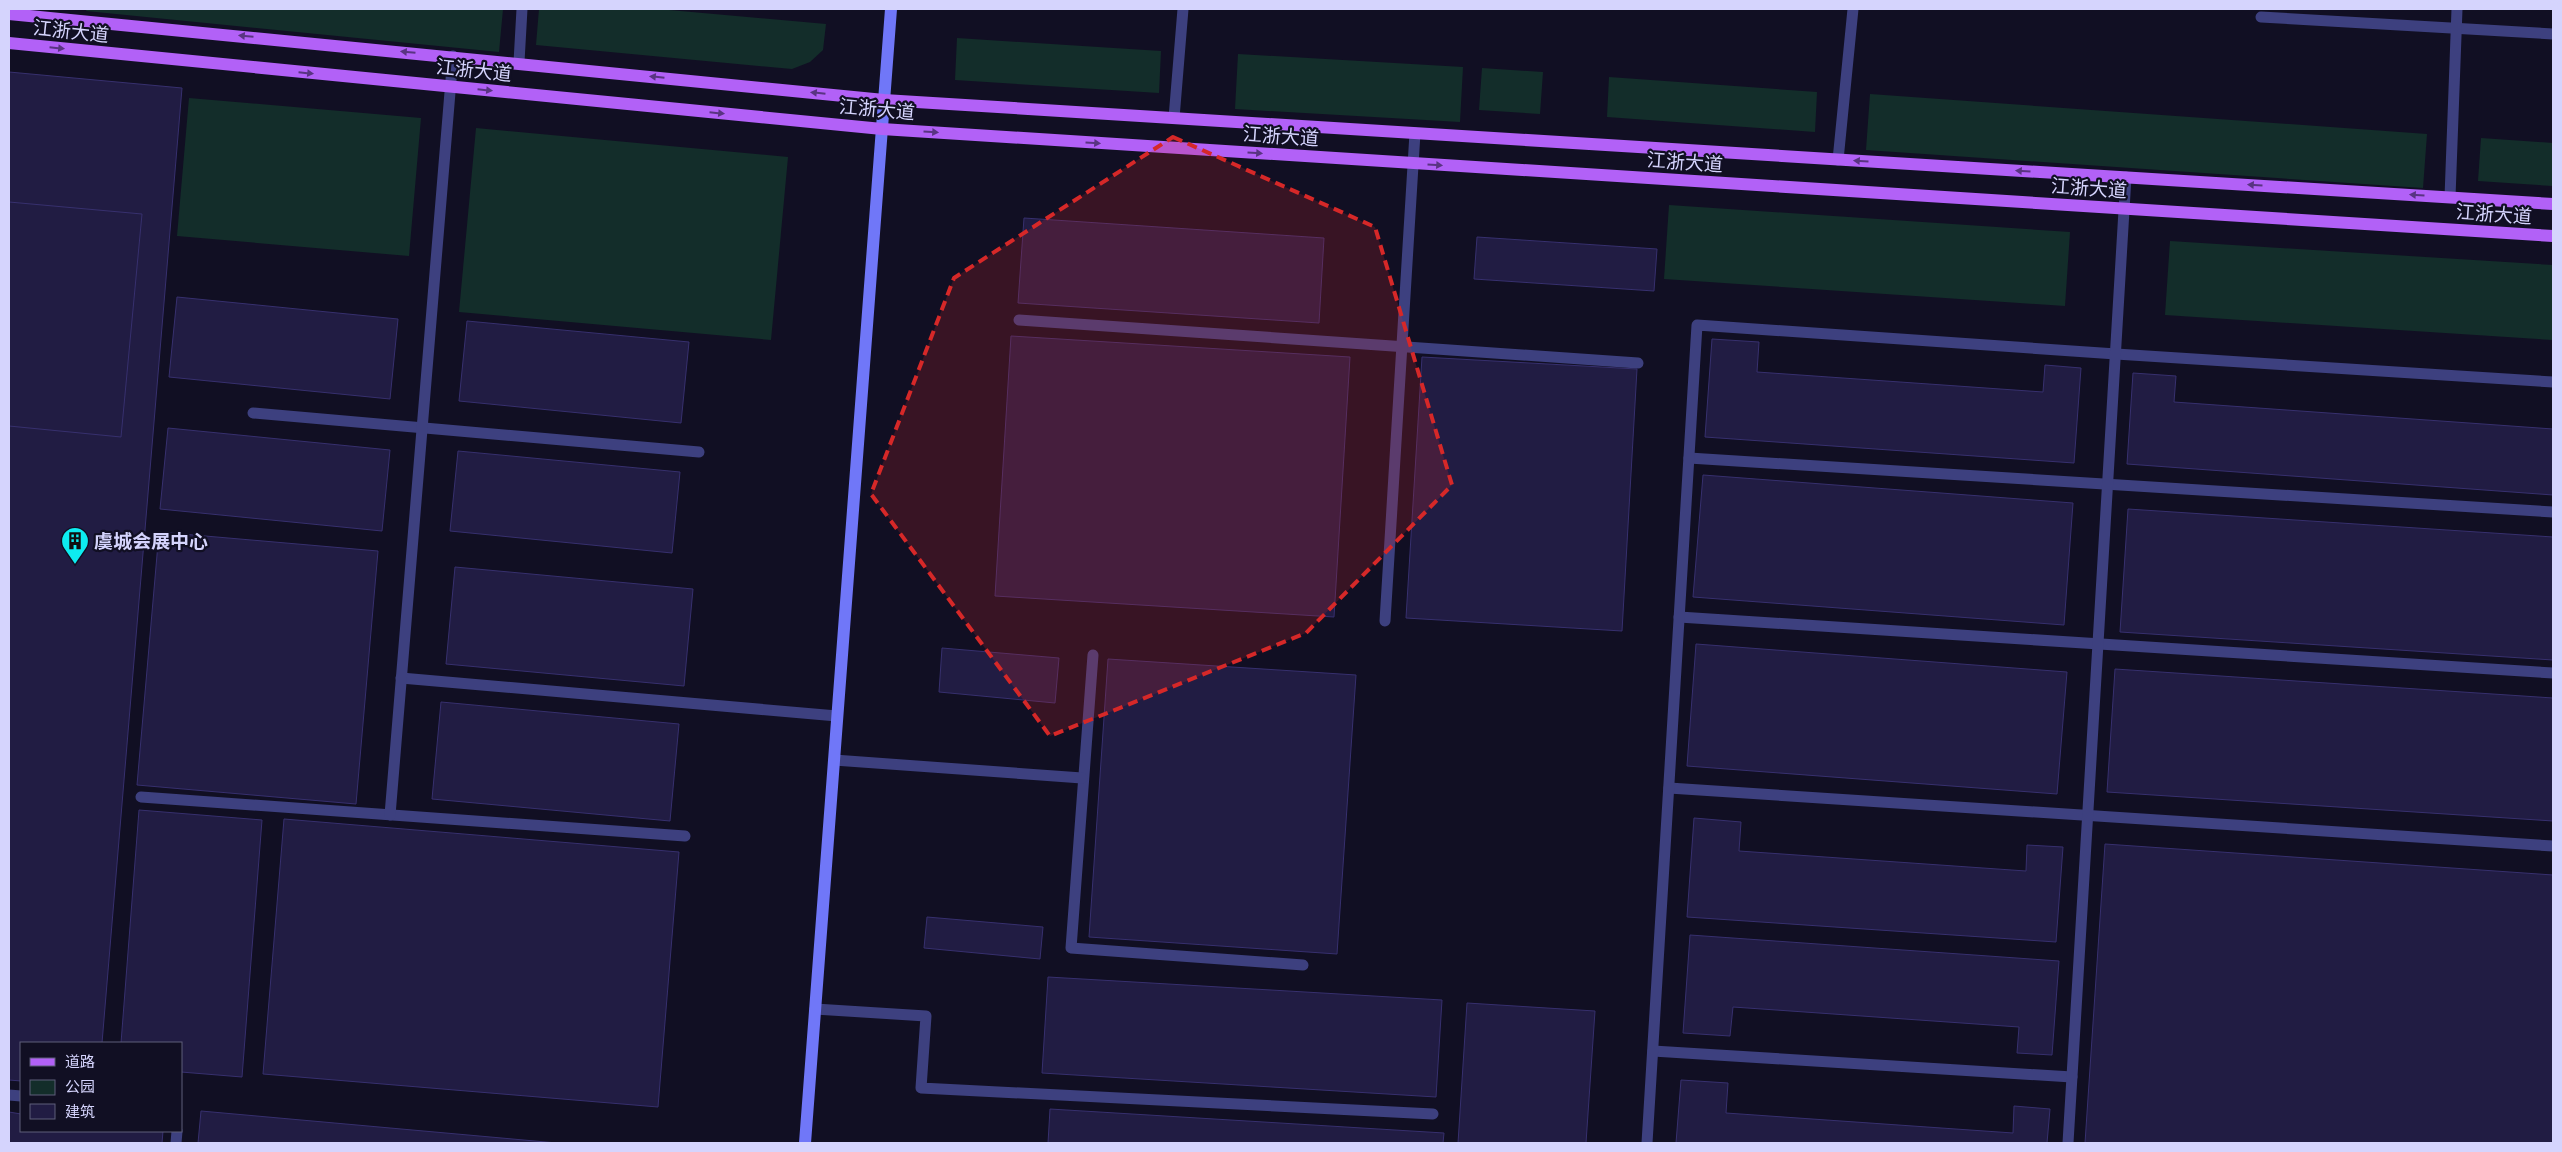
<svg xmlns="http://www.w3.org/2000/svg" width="2562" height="1152" font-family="Figtree,'Noto Sans SC',sans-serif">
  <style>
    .green { fill: #132d2a }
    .building { fill: #211c43; stroke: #37306e }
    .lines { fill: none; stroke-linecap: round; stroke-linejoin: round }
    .lane { stroke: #3d407f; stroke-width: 11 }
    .secondary { stroke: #7077f8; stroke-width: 12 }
    .primary { stroke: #b261f7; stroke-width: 12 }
    .oneway { fill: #593482 }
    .marked { fill: #d62828; fill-opacity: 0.2; stroke: #d62828; stroke-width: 4; stroke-dasharray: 10 6; stroke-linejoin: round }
    .labels { text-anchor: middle; stroke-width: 4.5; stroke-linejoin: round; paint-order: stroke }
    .street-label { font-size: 19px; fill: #d5d4fd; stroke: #110f23 }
    .poi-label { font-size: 19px; font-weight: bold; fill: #d5d4fd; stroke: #110f23; text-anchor: start }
  </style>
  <rect width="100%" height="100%" fill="#110f23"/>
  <g class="green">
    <path d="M87,9H503L499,52L86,11Z"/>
    <path d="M539,9H658L826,24L823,50L810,62L792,69L536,45Z"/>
    <path d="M957,38L1161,51L1159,93L955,80Z"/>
    <path d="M1238,54L1463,67L1460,122L1235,109Z"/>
    <path d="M1482,68L1543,72L1540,114L1479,110Z"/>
    <path d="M1609,77L1817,92L1815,132L1607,117Z"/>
    <path d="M1870,94L2427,134L2423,188L1866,150Z"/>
    <path d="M189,98L421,118L409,256L177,236Z"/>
    <path d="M476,128L788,157L771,340L459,312Z"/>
    <path d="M2481,138L2553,143V186L2478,181Z"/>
    <path d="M1669,205L2070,232L2065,306L1664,279Z"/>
    <path d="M2170,241L2553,265V340L2165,315Z"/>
  </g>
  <g class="building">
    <path d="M9,72L182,88L102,1043H21V1081L9,1080Z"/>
    <path d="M9,202L142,214L121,437L9,426Z"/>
    <path d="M1024,218L1324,238L1319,323L1018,303Z"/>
    <path d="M1477,237L1657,249L1654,291L1474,279Z"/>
    <path d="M177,297L398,319L390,399L169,377Z"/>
    <path d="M467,321L689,342L681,423L459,401Z"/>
    <path d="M1011,336L1350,357L1334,617L995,596Z"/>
    <path d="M1712,339L1759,342L1757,372L2043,392L2045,365L2081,368L2074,463L1705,437Z"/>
    <path d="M1422,357L1637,369L1622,631L1406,618Z"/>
    <path d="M2133,373L2176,376L2174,402L2553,429V495L2127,464Z"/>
    <path d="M168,428L390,450L382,531L160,509Z"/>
    <path d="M458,451L680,472L672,553L450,531Z"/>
    <path d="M1703,475L2073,503L2064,625L1693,597Z"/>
    <path d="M2128,509L2553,537V660L2120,632Z"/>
    <path d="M159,532L378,551L356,804L137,785Z"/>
    <path d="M455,567L693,589L684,686L446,664Z"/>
    <path d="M1696,644L2067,672L2057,794L1687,766Z"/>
    <path d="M942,648L1059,658L1055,703L939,692Z"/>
    <path d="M1108,659L1356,675L1337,954L1089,937Z"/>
    <path d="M2115,669L2553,698V821L2107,792Z"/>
    <path d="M441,702L679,724L670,821L432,799Z"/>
    <path d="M139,810L262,820L242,1077L181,1072V1043H121Z"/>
    <path d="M1694,818L1741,822L1739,851L2026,871L2027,845L2063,847L2056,942L1687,917Z"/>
    <path d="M284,819L679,852L658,1107L263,1074Z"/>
    <path d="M2105,844L2553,875V1143H2085Z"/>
    <path d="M927,917L1043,927L1040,959L924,948Z"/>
    <path d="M1690,935L2059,961L2052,1055L2017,1053L2019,1027L1733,1007L1730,1036L1683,1033Z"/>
    <path d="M1048,977L1442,1000L1436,1097L1042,1073Z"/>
    <path d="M1467,1003L1595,1011L1586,1143H1458Z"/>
    <path d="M1681,1080L1728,1083L1726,1113L2013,1133L2014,1106L2050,1109L2047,1143H1676Z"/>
    <path d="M1050,1109L1444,1133L1443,1143H1048Z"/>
    <path d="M201,1111L557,1143H198Z"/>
    <path d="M9,1112L21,1114V1131H163L162,1143H9Z"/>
  </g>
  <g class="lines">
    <g class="lane">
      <path d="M2261,17L2553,34"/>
      <path d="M519,62L522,9"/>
      <path d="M1174,118L1183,9"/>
      <path d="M1838,160L1853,9"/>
      <path d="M2450,197L2457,9"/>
      <path d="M1019,320L1638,363"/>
      <path d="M253,413L699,452"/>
      <path d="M1689,458L2553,512"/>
      <path d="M1679,617L2553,673"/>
      <path d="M1385,621L1415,133"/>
      <path d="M1093,655L1071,948L1303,965"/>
      <path d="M401,678L837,716"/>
      <path d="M834,760L1082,778"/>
      <path d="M1669,788L2553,846"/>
      <path d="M141,797L685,836"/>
      <path d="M390,815L453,56"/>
      <path d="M815,1009L926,1016L921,1088L1433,1114"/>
      <path d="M1653,1051L2072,1077"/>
      <path d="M9,1095L21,1096"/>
      <path d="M176,1143L177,1131"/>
      <path d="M1647,1143L1697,325L2116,354L2553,382"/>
      <path d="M2068,1143L2126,177"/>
    </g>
    <path class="secondary" d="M805,1143L891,9"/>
    <g class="primary">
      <path d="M9,14L884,100L2553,204"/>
      <path d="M9,43L882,129L2553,236"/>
    </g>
  </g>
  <defs><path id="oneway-solid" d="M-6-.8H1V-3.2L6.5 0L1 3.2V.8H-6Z" transform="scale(1.25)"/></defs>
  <g class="oneway">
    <use href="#oneway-solid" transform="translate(246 36) rotate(-175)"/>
    <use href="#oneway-solid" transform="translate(57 48) rotate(6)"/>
    <use href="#oneway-solid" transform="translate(408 52) rotate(-175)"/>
    <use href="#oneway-solid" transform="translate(306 73) rotate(6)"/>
    <use href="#oneway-solid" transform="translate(657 77) rotate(-174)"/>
    <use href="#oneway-solid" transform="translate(485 90) rotate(6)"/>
    <use href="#oneway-solid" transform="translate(818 93) rotate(-174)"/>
    <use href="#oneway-solid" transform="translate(717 113) rotate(6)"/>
    <use href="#oneway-solid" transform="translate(931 132) rotate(4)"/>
    <use href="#oneway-solid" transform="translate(1093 143) rotate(4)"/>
    <use href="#oneway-solid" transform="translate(1255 153) rotate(4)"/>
    <use href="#oneway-solid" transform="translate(1861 161) rotate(-176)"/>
    <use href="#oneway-solid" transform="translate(1435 165) rotate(4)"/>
    <use href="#oneway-solid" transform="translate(2023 171) rotate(-176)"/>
    <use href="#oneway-solid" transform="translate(2255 185) rotate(-176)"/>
    <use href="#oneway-solid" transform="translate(2417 195) rotate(-176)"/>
  </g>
  <path class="marked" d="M1173,137L1375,227L1452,485L1306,633L1050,736L871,494L954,278Z"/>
  <defs>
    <symbol id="building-pin" viewBox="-11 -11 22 30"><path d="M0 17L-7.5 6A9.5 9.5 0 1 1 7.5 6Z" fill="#0decf0" stroke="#110f23"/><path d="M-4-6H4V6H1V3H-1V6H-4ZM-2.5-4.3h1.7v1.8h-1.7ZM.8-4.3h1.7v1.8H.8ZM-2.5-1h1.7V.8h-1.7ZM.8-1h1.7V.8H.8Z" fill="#111"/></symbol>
  </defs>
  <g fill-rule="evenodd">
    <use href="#building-pin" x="59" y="525" width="32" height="43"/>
  </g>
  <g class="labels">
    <g class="street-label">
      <text transform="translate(71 31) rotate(6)" y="7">江浙大道</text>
      <text transform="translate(474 70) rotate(6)" y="7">江浙大道</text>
      <text transform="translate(877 109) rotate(5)" y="7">江浙大道</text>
      <text transform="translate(1281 136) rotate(4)" y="7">江浙大道</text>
      <text transform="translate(1685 162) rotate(4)" y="7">江浙大道</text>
      <text transform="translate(2089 188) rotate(4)" y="7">江浙大道</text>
      <text transform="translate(2494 214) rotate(4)" y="7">江浙大道</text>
    </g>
    <g class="poi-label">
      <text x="94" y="548">虞城会展中心</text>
    </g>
  </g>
  <rect width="2562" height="1152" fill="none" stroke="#d5d4fd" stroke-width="20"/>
  <rect x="20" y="1042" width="162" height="90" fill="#110f23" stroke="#5f5e7a"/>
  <rect x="30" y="1058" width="25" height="8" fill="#b261f7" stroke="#5f5e7a"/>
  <text x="65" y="1067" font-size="15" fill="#d5d4fd">道路</text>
  <rect x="30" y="1080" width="25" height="15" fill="#132d2a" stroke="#5f5e7a"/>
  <text x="65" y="1092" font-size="15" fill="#d5d4fd">公园</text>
  <rect x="30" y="1104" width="25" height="15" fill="#211c43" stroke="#5f5e7a"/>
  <text x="65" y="1117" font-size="15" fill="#d5d4fd">建筑</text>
</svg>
